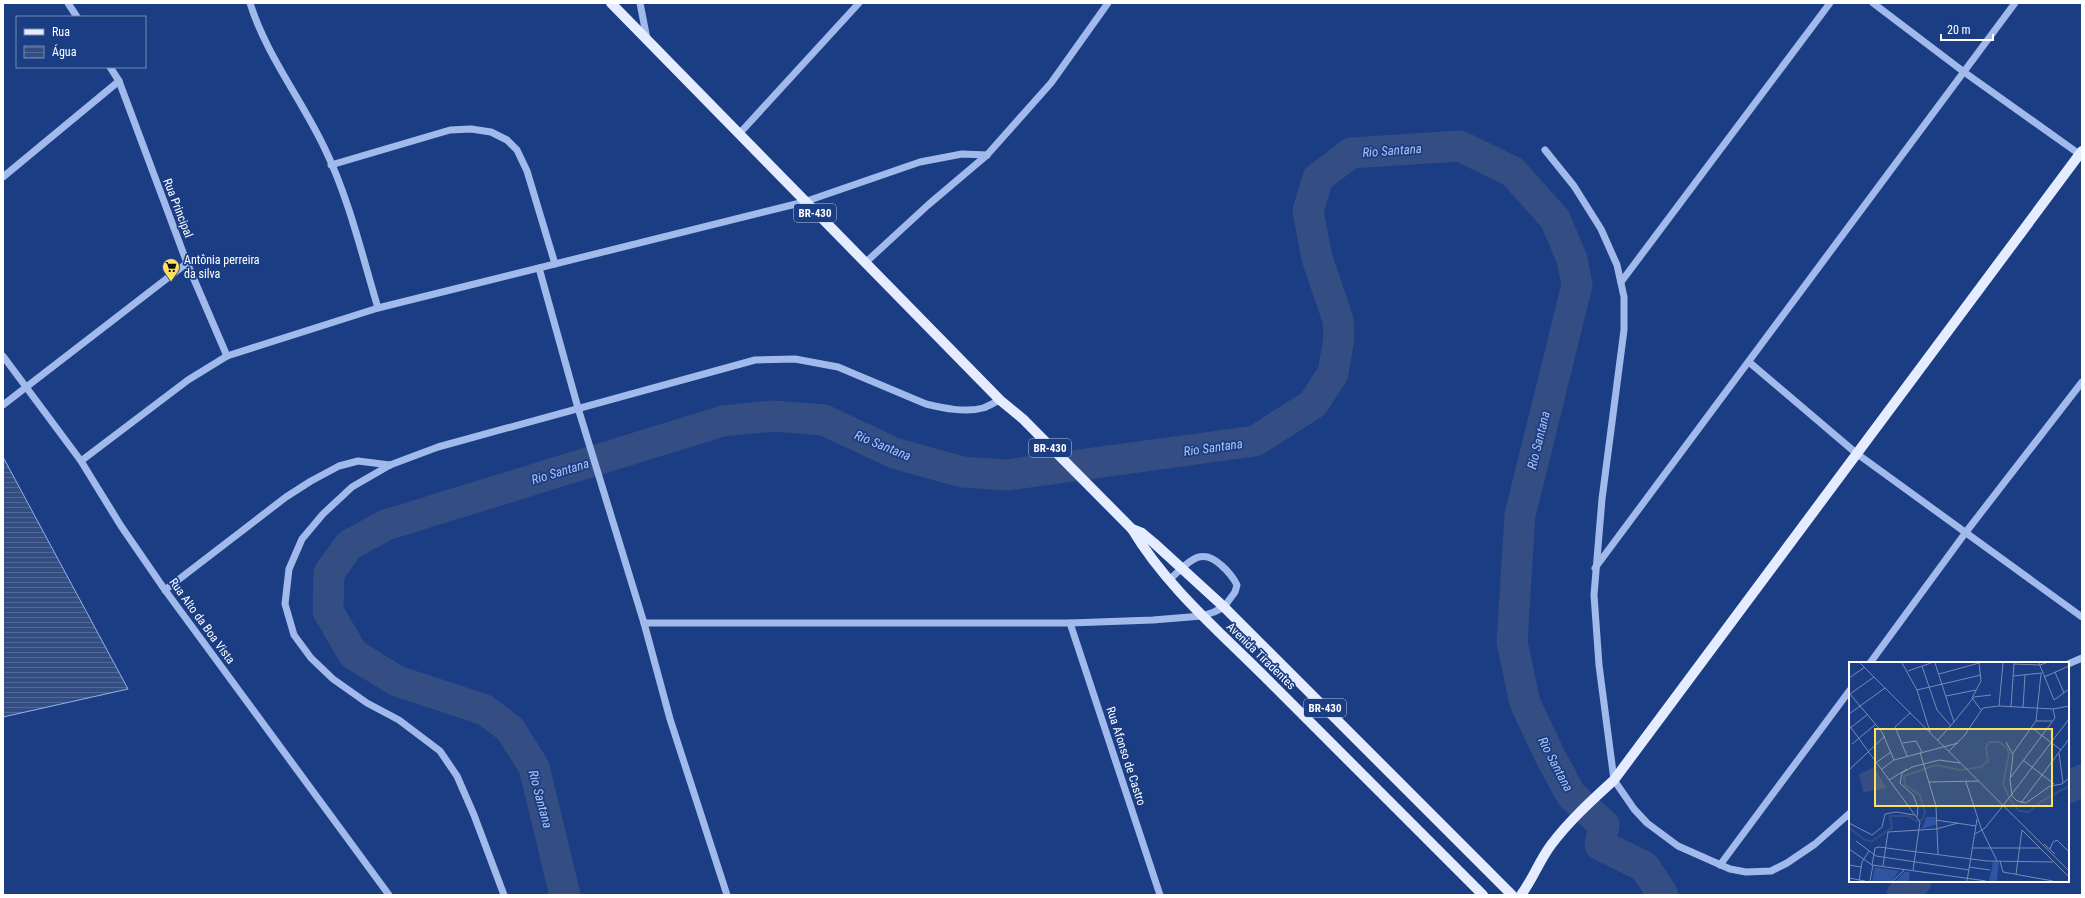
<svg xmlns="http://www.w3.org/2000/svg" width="2085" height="898" font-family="'Roboto Condensed',sans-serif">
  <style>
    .water { fill: url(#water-rules); stroke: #94b3ed }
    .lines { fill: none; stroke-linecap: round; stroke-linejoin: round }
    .river { stroke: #344d82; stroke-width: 31 }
    .minor { stroke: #a1baeb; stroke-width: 7 }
    .major { stroke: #e5ecff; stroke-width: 10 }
    .labels { text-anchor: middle; stroke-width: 3.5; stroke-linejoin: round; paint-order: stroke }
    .shield { fill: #1b3d84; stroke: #bbc5da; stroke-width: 1 }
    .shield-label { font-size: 11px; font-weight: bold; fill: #fff }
    .street-label { font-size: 12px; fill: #fff; stroke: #1b3d84 }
    .poi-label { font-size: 12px; fill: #fff; stroke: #1b3d84; text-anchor: start }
    .water-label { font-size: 13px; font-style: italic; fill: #acc4f3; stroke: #1b3d84 }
    .inset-river { fill: none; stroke: #344d82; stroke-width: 2 }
    .inset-road { fill: none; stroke: #768bb5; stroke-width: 1 }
    .view { fill: #fce15e; fill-opacity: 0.15; stroke: #fce15e; stroke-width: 2 }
    .inset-edge { fill: none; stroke: #fff; stroke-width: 2 }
  </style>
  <defs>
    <pattern id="water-rules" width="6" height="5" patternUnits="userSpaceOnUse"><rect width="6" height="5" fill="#344d82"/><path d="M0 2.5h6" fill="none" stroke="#526895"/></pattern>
  </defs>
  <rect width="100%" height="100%" fill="#1b3d84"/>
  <path class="water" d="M3,457L128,689L3,717Z"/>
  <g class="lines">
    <g class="river">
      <path d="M2068,788L2082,780"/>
      <path d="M565,895L534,767L510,729L485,710L397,681L353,654L328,611L329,573L349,545L386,525L723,421L773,416L824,420L894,453L962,472L1007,475L1255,441L1313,404L1333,373L1339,338L1338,320L1317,258L1308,211L1318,178L1351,153L1460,146L1513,172L1555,219L1572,259L1577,285L1520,515L1512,642L1525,703L1551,758L1571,795L1604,825L1600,845L1645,867L1663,895"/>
      <path d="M1902,895L1916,881"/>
    </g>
    <g class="minor">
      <path d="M68,3L77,17"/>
      <path d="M250,3C266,55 302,100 325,149C349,199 362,255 378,308"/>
      <path d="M640,3L647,39"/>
      <path d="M1873,3L1964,72L2082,156"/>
      <path d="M110,67L119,81L187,263L227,356"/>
      <path d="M739,134L859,3"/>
      <path d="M1545,150L1574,186L1601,229L1617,265L1624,297V330L1602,499L1594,595L1599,665L1614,780L1634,809L1647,823L1678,846L1730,869L1746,872L1771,871L1787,863L1815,844L1850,813"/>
      <path d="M331,165L450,130L471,129L491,132L507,140L517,150L527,171L555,264"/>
      <path d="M3,177L119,81"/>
      <path d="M865,263L928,205L987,155L1051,83L1108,3"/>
      <path d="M539,268L578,408L644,623L670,719L727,895"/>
      <path d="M1621,282L1830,3"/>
      <path d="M3,356L81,461L121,526L165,590L389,895"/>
      <path d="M1749,362L1856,453L2082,617"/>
      <path d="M3,405L187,263"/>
      <path d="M81,461L188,380L227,356L378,308L804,202L920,162L962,154L987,155"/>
      <path d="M1595,568L2015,3"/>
      <path d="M165,590L286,497L311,481L339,466L358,461L390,465"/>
      <path d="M644,623H1070L1153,620L1202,616L1214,612L1224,607L1235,592L1237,585C1233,577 1228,571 1221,565C1200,545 1187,564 1170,579"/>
      <path d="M1070,623L1160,895"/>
      <path d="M1870,663L1966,532L2082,382"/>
      <path d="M2068,664L2082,658"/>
      <path d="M1720,865L1850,690"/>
      <path d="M504,895L474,815L457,776L440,751L399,720L367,703L333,679L311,658L294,635L285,604L289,569L302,539L323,514L352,487L390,465L438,447L755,360L795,359L838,367L926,404C943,408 965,413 983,408C989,406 995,402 1000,400"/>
    </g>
    <g class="major">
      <path d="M611,3L1000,400L1023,419L1132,529L1142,533L1154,543L1224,607L1512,895"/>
      <path d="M1132,529C1166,586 1218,630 1265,677C1338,750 1410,822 1483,895"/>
      <path d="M1521,895C1533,879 1539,861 1551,845C1569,821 1592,800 1614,780L2082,151"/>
    </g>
  </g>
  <defs>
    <symbol id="supermarket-pin" viewBox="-11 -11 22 30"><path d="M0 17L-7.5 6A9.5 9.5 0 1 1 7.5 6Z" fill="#fce15e" stroke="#1b3d84"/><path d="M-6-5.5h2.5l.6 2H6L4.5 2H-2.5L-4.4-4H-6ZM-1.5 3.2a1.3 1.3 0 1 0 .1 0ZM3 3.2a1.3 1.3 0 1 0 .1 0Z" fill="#111"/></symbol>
  </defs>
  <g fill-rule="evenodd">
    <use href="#supermarket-pin" x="161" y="257" width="20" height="27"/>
  </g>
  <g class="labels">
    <g class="shield">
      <rect x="794" y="204" width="42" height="18" rx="3"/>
      <rect x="1029" y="439" width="42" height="18" rx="3"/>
      <rect x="1304" y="699" width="42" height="18" rx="3"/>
    </g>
    <g class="shield-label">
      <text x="815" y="217">BR-430</text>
      <text x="1050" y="452">BR-430</text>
      <text x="1325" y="712">BR-430</text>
    </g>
    <g class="street-label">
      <text transform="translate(178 208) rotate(69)" y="4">Rua Principal</text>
      <text transform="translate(202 621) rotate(54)" y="4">Rua Alto da Boa Vista</text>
      <text transform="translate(1261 656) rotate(44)" y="4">Avenida Tiradentes</text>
      <text transform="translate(1126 756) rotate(72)" y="4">Rua Afonso de Castro</text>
    </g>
    <g class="poi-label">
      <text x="184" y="264">Antônia perreira<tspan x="184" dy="14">da silva</tspan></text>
    </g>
    <g class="water-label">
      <text transform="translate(1392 150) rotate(-4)" y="5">Rio Santana</text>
      <text transform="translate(1538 440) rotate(-76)" y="5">Rio Santana</text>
      <text transform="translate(883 445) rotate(22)" y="5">Rio Santana</text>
      <text transform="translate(1213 447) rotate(-8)" y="5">Rio Santana</text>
      <text transform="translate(560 471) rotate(-17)" y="5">Rio Santana</text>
      <text transform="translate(1556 764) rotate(62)" y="5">Rio Santana</text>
      <text transform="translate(541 799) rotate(75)" y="5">Rio Santana</text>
    </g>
  </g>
  <g transform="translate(1849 662)">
    <rect width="220" height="220" fill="#1b3d84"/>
    <path d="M77,155H87L88,162L73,167ZM144,200H150L148,219H140ZM26,205L50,209L43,219H23ZM55,210H61L60,219H47Z" fill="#2e54a2"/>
    <path d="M25,105L37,126L17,130L14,129L10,112Z" fill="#344d82"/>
    <path class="inset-river" d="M0,166L16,178L23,179L43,166L41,154H60L67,159L73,158L76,151L71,133L56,123L55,114L87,103L111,108L132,105L139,99L137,85L141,80H150L158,86L160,92L154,122L162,139L170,149L180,150L191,140L220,124"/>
    <path class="inset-road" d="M11,1L220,209M53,1L68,28L81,70M86,1L105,60L88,79M130,1L132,19L123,36L132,48M190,1L205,38L220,27M165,2L191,3L197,1M73,4L88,48L102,64M59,9L82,1M206,10L215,31M90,12L130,1M164,14L193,11M195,15L220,4M0,16L16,5M68,28L132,13M0,31L33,70L45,98M1,32L25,15M97,34L127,28M150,44L154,1M162,45L165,1M174,46L176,13M0,52L36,26M187,59H203M105,60L125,35L142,33M0,63L71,160L64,208M183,66L212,88M0,67L19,52M157,80L164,93L161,118L163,134L168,139L177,141L201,124L213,122L220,116M54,81L67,79L73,90M3,82L27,62M100,89L115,74L134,46L150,44L204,47L220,44M71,90L87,144L89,192M164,91L187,59L192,12M210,91L214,121M58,94L46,65L61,51M174,98L205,122M25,102L42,90M33,107L45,98L109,81M0,108L36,74M162,115L206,56L204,47M40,118L58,107M80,120L130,119M117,120L132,166L148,199M172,141L220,77M153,145L220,57M68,155L69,145L64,133L51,121L53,111L63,105L90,98L111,101M87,158L127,164M0,161L23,173L33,165L36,152L47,150L65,153M173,168L220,215M126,172L136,166L153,145M7,179L27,194L120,208M195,182L206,192M124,186H191M0,187L23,203L137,219M201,187L204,180L208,178L220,190M151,199L154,210L204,219M0,203L12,205M23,203L26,186L30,185L138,199L204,200M34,204L39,170L87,167L109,161M120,205L141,208M167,212L173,168M0,216L16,219M10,219L13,200L20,189M21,219L24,203M44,219L55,208M118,219L128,157"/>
    <path class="view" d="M26,67H203V144H26Z"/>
    <rect width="220" height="220" class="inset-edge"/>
  </g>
  <rect width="2085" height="898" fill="none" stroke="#ffffff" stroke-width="8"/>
  <rect x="16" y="16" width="130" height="52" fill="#1b3d84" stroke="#768bb5"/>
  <rect x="24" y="29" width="20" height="6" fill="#e5ecff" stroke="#768bb5"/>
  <text x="52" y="36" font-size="12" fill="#ffffff">Rua</text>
  <rect x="24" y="46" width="20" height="12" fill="url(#water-rules)" stroke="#768bb5"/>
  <text x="52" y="56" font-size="12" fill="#ffffff">Água</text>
  <path d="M1941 34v6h52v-6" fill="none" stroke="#ffffff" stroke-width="2"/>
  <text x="1947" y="34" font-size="12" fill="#ffffff" stroke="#1b3d84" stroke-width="3" paint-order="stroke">20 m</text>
</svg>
